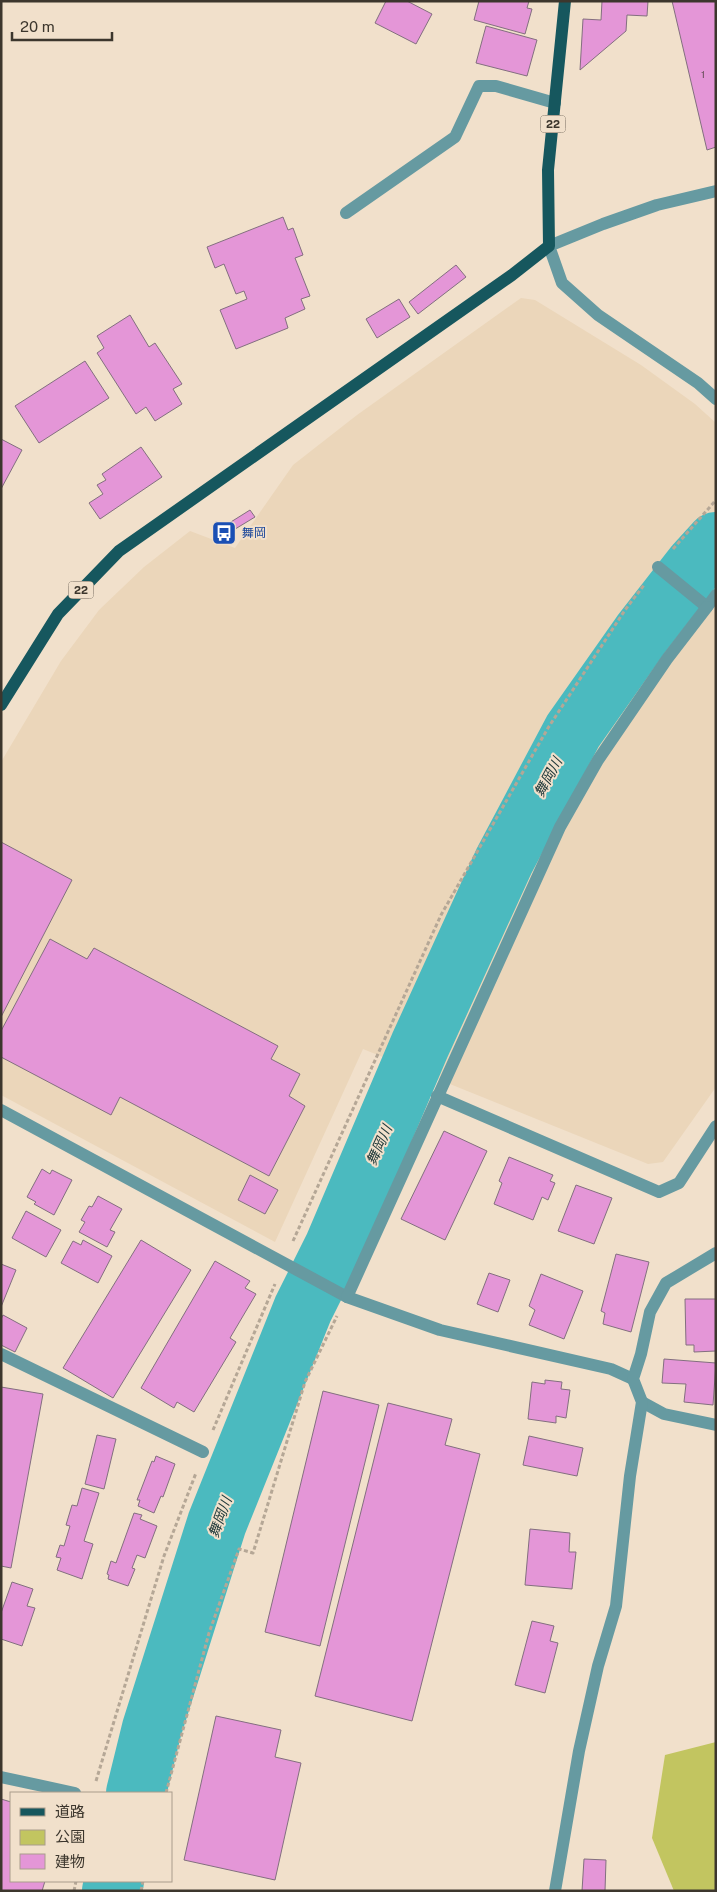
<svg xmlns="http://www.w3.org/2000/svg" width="717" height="1892" font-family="'Public Sans','Noto Sans JP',sans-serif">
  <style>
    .built { fill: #ebd6ba }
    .green { fill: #c2c560 }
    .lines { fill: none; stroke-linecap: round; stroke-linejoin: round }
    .river { stroke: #4bbabf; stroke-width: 60 }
    .building { fill: #e496d7; stroke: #836f7f }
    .path { stroke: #b5a796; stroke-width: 3; stroke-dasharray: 4 2.5; stroke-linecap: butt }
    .minor { stroke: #669aa1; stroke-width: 12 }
    .major { stroke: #16575e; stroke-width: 12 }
    .labels { text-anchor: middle; stroke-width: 4; stroke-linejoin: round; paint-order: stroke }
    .number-label { font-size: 10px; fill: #664e58 }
    .shield { fill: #f1e0cb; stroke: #72695c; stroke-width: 1 }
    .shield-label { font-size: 11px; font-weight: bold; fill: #3c362d }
    .transit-label { font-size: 12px; fill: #164399; stroke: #f1e0cb; text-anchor: start }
    .water-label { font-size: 14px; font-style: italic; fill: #213a3b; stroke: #f1e0cb }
  </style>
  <rect width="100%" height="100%" fill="#f1e0cb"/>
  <path class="built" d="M521,298L535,300L641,365L695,404L716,423V1087L663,1162L648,1164L363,1049L275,1242L1,1095V762L61,661L99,610L144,567L190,531L235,548L293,465L357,415Z"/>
  <path class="green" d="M716,1742V1891H674L652,1838L665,1755Z"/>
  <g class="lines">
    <g class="river">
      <path d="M136,1793L152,1728L217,1523L303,1309L334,1247L420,1045L504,861L573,731L642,633L695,565L716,542"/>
      <path d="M112,1891L114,1881"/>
    </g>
  </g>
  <g class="building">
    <path d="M386,1H407L432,14L416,44L375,23Z"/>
    <path d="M479,1H529L527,8L532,9L525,34L474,20Z"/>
    <path d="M602,1H648L647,16L627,15L626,31L580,70L583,19L601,20Z"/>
    <path d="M672,1H716V147L707,150Z"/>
    <path d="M486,26L537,40L527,76L476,63Z"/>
    <path d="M283,217L288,230L293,228L303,255L295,258L310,296L301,299L305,309L285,318L288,328L236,349L220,310L247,299L244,291L236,294L224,264L215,268L207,247Z"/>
    <path d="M456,265L466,277L418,314L409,302Z"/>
    <path d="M399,299L410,317L377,338L366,319Z"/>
    <path d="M130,315L149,347L155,343L182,384L173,389L182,404L155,421L146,407L136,414L97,353L104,348L97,336Z"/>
    <path d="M85,361L109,398L39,443L15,406Z"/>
    <path d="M1,439L22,450L1,489Z"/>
    <path d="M141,447L162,477L100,519L89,503L103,494L97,485L106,480L102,474Z"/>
    <path d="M250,510L255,517L222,537L218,530Z"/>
    <path d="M1,842L72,880L1,1017Z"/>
    <path d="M50,939L87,959L94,948L278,1046L271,1059L300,1074L289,1096L305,1106L269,1176L120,1097L111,1115L1,1057V1031Z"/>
    <path d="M444,1131L487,1151L445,1240L401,1219Z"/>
    <path d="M509,1157L553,1175L550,1181L555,1183L548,1200L542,1197L533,1220L494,1204L502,1183L499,1181Z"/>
    <path d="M42,1169L50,1174L52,1170L72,1180L54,1215L34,1204L36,1202L27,1197Z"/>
    <path d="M250,1175L278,1190L265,1214L238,1200Z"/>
    <path d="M576,1185L612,1198L594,1244L558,1231Z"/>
    <path d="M98,1196L122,1209L110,1230L115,1232L107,1247L79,1232L85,1222L81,1220L89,1206L92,1207Z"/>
    <path d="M26,1211L61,1230L46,1257L12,1238Z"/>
    <path d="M83,1240L112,1256L98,1283L61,1263L73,1241L81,1245Z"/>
    <path d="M141,1240L191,1270L113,1398L63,1368Z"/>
    <path d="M616,1254L649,1262L631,1332L603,1324L605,1313L601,1311Z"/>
    <path d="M215,1261L250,1281L245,1288L256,1294L230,1338L236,1342L194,1412L177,1402L174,1408L141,1388Z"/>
    <path d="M1,1264L16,1270L1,1307Z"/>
    <path d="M489,1273L510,1280L498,1312L477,1304Z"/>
    <path d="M541,1274L583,1291L564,1339L529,1325L535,1310L529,1306Z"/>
    <path d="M685,1299H716V1351L694,1352V1345H686Z"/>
    <path d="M3,1315L27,1328L15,1352L1,1345V1319Z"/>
    <path d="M664,1359L716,1363L713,1405L684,1402L686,1384L662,1383Z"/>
    <path d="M545,1380L562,1382L561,1389L570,1390L566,1418L556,1416V1423L528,1419L532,1382L545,1384Z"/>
    <path d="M1,1387L43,1394L11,1568L1,1566Z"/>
    <path d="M323,1391L379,1405L320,1646L265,1632Z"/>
    <path d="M388,1403L452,1419L445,1445L480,1454L412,1721L315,1696Z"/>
    <path d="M97,1435L116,1439L104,1489L85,1484Z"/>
    <path d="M529,1436L583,1448L577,1476L523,1465Z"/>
    <path d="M156,1456L175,1464L163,1497L161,1496L154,1513L138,1506L140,1500H137L152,1461L154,1462Z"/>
    <path d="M82,1488L99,1493L84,1541L93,1544L82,1579L57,1570L61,1558L56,1557L60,1545L64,1546L70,1526L66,1525L72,1505L77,1506Z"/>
    <path d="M134,1513L142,1515L140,1519L157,1526L145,1558L137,1555L132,1568L135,1569L128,1586L108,1579L109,1575L107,1574L111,1561L116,1563Z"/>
    <path d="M530,1529L570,1533L569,1552H576L572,1589L525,1585Z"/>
    <path d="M12,1582L33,1589L27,1606L35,1608L22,1646L1,1639V1613Z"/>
    <path d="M532,1621L554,1626L550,1641L558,1643L545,1693L515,1685Z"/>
    <path d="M216,1716L281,1730L275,1757L301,1763L275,1880L184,1860Z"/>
    <path d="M1,1799L11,1802V1881H45L42,1891H1Z"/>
    <path d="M584,1859L606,1860L605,1891H582Z"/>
  </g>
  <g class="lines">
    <g class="path">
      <path d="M673,549L716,500"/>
      <path d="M293,1241L441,915L548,728L625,610L644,585"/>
      <path d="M213,1430L275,1284"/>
      <path d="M96,1781L164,1556L196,1473"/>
      <path d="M166,1793L209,1633L239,1549L253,1553L305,1382L337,1316"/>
      <path d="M74,1891L76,1881"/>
      <path d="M141,1891L143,1881"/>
    </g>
    <g class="minor">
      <path d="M716,191L657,205L603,224L549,246L562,283L598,315L698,383L716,399"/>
      <path d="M346,213L455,137L479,86H496L555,103"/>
      <path d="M658,567L707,607L716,595"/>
      <path d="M437,1096L659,1192L679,1183L716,1126"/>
      <path d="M1,1110L347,1297L440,1330L611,1369L633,1379"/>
      <path d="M347,1297L560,827L598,760L667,659L707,607"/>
      <path d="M1,1354L203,1452"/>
      <path d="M642,1402L664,1414L716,1425"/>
      <path d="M1,1777L75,1793"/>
      <path d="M555,1891L579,1751L598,1666L616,1606L630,1476L642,1402L633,1379L641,1354L650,1312L666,1283L716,1253"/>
    </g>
    <path class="major" d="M1,705L58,614L119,551L512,275L549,246L548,170L565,1"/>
  </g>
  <defs>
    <symbol id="bus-square" viewBox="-11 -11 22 22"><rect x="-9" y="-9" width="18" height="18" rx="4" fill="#1a4fb4" stroke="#f1e0cb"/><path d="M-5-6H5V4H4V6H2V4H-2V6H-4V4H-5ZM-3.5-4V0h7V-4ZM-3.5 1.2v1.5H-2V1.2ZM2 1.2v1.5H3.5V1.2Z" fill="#fff"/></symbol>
  </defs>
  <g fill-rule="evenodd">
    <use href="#bus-square" x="210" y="519" width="28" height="28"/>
  </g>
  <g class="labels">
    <g class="number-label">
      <text x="703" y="78">1</text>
    </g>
    <g class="shield">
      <rect x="540.5" y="115.5" width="25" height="17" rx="4"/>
      <rect x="68.5" y="581.5" width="25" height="17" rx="4"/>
    </g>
    <g class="shield-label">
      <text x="553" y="128">22</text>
      <text x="81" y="594">22</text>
    </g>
    <g class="transit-label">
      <text x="242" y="537">舞岡</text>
    </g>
    <g class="water-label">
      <text transform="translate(548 777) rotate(-62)" y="5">舞岡川</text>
      <text transform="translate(379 1145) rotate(-66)" y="5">舞岡川</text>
      <text transform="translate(220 1517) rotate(-70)" y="5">舞岡川</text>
    </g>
  </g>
  <rect width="717" height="1892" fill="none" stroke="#3c362d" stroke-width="5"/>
  <rect x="10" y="1792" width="162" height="90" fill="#f1e0cb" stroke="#a99c8c"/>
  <rect x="20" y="1808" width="25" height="8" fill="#16575e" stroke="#a99c8c"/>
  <text x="55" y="1817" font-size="15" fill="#3c362d">道路</text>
  <rect x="20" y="1830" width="25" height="15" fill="#c2c560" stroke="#a99c8c"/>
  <text x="55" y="1842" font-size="15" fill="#3c362d">公園</text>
  <rect x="20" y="1854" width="25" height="15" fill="#e496d7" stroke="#a99c8c"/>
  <text x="55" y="1867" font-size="15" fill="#3c362d">建物</text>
  <path d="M12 32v8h100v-8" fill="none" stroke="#3c362d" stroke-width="2.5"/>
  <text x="20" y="32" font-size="15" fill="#3c362d" stroke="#f1e0cb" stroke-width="4" paint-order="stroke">20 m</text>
</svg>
